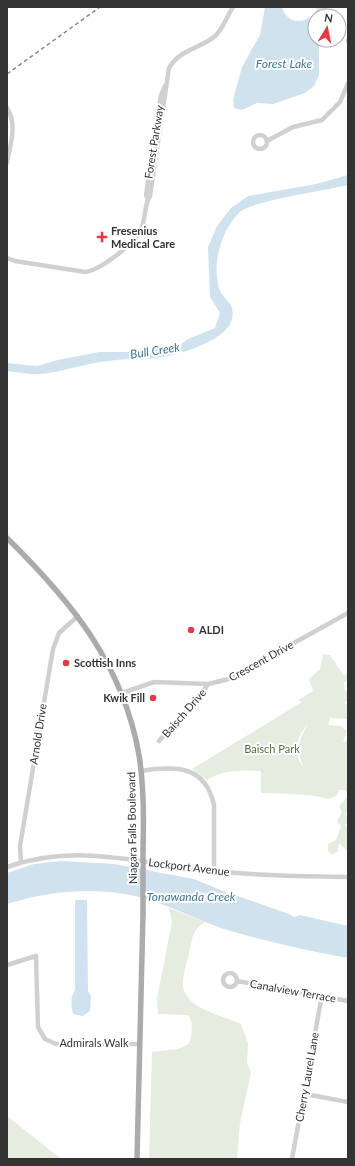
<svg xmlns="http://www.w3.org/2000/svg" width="355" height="1166" font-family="Lato,sans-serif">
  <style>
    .green { fill: #e6ecdf; fill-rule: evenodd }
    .water { fill: #cfe2ee }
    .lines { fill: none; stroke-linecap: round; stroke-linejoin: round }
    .minor { stroke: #d0d0d0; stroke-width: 4.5 }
    .major { stroke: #ababab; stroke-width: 5.5 }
    .rail { stroke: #888; stroke-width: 1.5; stroke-dasharray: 4 3; stroke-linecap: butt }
    .major-bridge { stroke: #ababab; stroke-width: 5.5 }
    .poi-dot { fill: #e63946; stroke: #fff; stroke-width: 1.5 }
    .labels { text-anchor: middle; stroke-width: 4; stroke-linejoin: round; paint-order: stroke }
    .street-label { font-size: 11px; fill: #333; stroke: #fff }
    .poi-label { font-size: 11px; font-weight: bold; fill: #333; stroke: #fff; text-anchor: start }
    .park-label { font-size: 11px; fill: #56703f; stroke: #fff }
    .water-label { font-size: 12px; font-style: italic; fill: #3f7597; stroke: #fff }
  </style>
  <rect width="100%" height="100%" fill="#fff"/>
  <g class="green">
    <path d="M323,654L330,655L344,676L348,672V680L344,683L345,691L348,692V700L344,703L348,704V719L330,718L328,725L341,726L347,731L343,742L348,741V793L344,790H339L337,795L329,799C306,793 285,794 261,793V771C242,770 224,770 207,780L192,769L302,702L298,700L313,691L309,679L320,669ZM308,724C297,743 297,747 303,767C292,752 296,737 308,724Z"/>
    <path d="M348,796V810L346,813L348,821L345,826L348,827V849L346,850L339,843L338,851L332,855L328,851V844L336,840L341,826L337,821L342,812L339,806Z"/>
    <path d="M169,908L205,922C191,931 193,938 189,953C187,964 182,975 183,987C187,1009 224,1016 241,1024L248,1043L247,1063L251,1073L240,1123L237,1159H149L152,1052L178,1049L189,1044C192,1036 194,1021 188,1015L158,1014L157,998L172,922Z"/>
    <path d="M7,1116L61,1159H7Z"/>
  </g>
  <g class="water">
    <path d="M265,7H282C287,27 311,24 318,7H328L324,16H315V40H319V75L314,86L305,93L273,104L257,103L242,110L234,108L233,100L242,67L260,35Z"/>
    <path d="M348,175V185C328,190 251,201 240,212C221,230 212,263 219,288C223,301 236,302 232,319C227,340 182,354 163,357C145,360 126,358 109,361C86,363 63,372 40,374C30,375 18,372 7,371V363L37,366L58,360L99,352H141L181,344L188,339L215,328L220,313L210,297L208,247L217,226L231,208L248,196L316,184Z"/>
    <path d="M61,861L114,864L194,879L223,891L289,914L294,917L300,915L348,926V958C305,950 263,941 221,928C199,920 178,910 156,902C108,885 55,889 7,904V873L34,864Z"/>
    <path d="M75,900H87L88,991L91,996L90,1011L83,1016L73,1014C71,1006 70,998 75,990Z"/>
  </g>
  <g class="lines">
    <g class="minor">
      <path d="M348,40V41"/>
      <path d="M7,108C18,125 10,145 7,163"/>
      <circle cx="260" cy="142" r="7"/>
      <path d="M267,141L293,127L322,120L340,102L348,83"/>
      <path d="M148,200L146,195L161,95L165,86"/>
      <path d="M7,258L15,261L85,272C101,270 135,243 141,229C146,218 144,205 150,196L169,68C180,49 200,49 215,36C223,29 227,16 233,7"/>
      <path d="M122,693L154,682L208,684L229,679L348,613"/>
      <path d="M159,741L182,715L199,698L208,684"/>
      <path d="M141,771C174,766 205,764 214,805V871"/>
      <path d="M21,862L20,846L53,649L59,633L78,616"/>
      <path d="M7,867C79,842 142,864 214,871C258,876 304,876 348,877"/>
      <path d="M7,965L36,956L38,1027L45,1039L56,1044H139"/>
      <circle cx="230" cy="980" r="7"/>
      <path d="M237,981L348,1001"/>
      <path d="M305,1094L348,1102"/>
      <path d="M292,1159L322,995"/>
    </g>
    <g class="major">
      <path d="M7,538C71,601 123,664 139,755C144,786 144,818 143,849"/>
      <path d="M137,1159L143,913"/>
    </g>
    <path class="rail" d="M7,74L100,7"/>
    <path class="major-bridge" d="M143,913V849"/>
  </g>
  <g class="poi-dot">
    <path d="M100 231h4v4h4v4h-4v4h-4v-4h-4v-4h4z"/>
    <circle cx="191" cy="630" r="4"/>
    <circle cx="66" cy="663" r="4"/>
    <circle cx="153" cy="698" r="4"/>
  </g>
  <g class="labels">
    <g class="street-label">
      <text transform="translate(154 142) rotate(-81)" y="4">Forest Parkway</text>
      <text transform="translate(261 661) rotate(-29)" y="4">Crescent Drive</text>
      <text transform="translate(184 713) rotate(-49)" y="4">Baisch Drive</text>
      <text transform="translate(38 734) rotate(-81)" y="4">Arnold Drive</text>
      <text transform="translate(132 828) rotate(-91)" y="4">Niagara Falls Boulevard</text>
      <text transform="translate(189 867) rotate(7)" y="4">Lockport Avenue</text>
      <text transform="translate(293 991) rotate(10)" y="4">Canalview Terrace</text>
      <text x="94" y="1047">Admirals Walk</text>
      <text transform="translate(307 1077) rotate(-80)" y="4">Cherry Laurel Lane</text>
    </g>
    <g class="poi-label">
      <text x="111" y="235">Fresenius<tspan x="111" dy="13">Medical Care</tspan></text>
      <text x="199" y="634">ALDI</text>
      <text x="74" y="667">Scottish Inns</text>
      <text x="145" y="702" text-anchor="end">Kwik Fill</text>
    </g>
    <g class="park-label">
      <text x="272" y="753">Baisch Park</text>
    </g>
    <g class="water-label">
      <text x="284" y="68">Forest Lake</text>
      <text transform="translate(155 351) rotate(-9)" y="4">Bull Creek</text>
      <text x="191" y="901">Tonawanda Creek</text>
    </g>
  </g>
  <rect width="355" height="1166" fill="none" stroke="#333333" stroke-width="16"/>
  <g transform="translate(327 28) rotate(10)"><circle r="19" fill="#ffffff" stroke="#adadad"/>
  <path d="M0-3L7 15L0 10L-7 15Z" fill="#e63946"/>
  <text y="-6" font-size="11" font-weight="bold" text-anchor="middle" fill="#333333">N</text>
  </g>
</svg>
